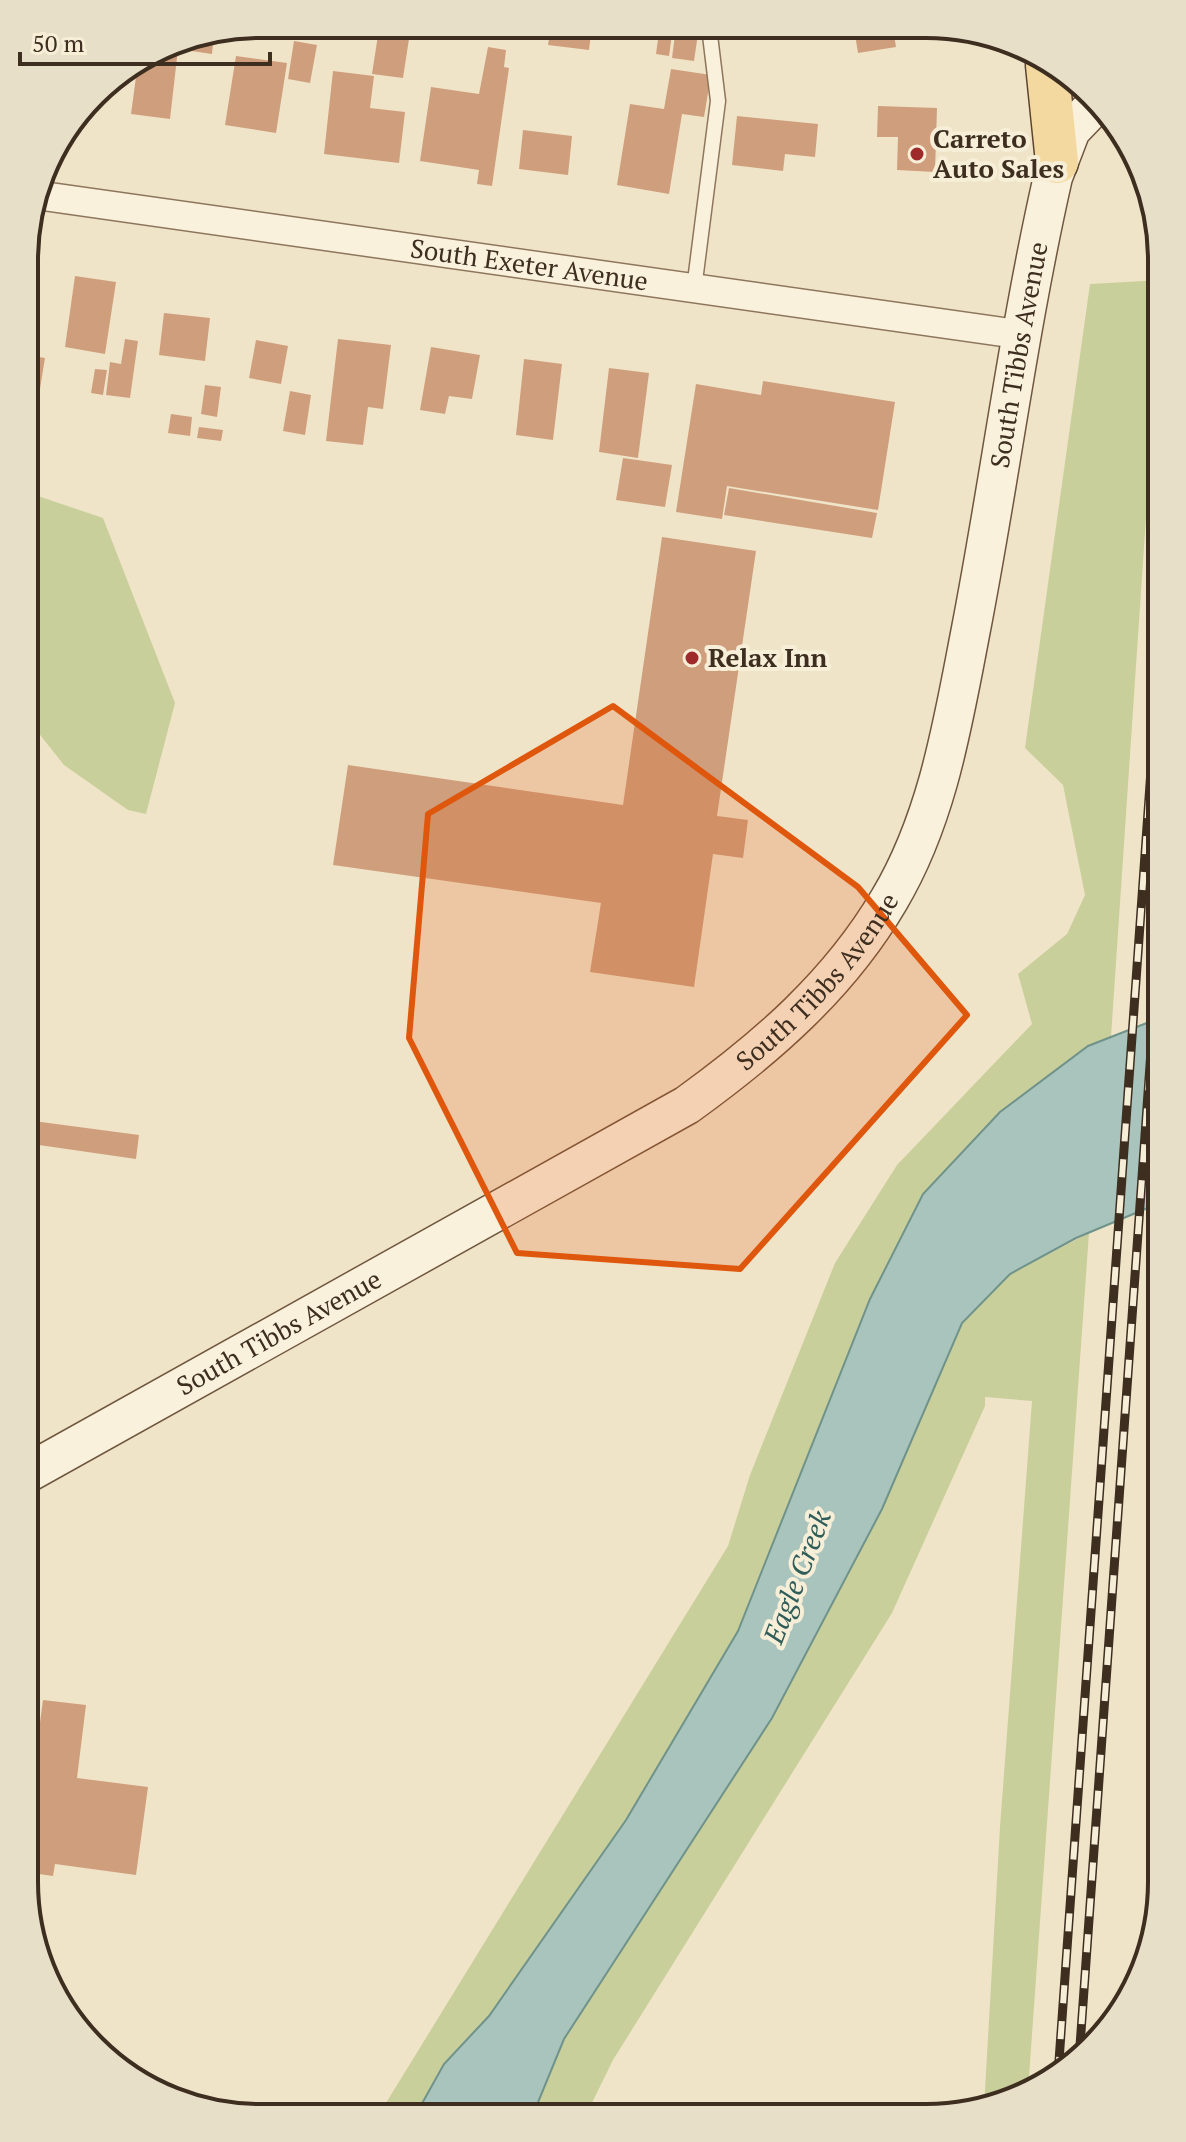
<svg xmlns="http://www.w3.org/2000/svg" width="1186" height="2142" font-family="'PT Serif',serif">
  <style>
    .green { fill: #c9cf9b }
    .water { fill: #a9c4bc; stroke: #6f938a; stroke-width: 2 }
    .building { fill: #cf9f7d }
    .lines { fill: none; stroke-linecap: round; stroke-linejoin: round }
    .lane-casing { stroke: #8d765c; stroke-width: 17 }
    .street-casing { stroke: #8d765c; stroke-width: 31 }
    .secondary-casing { stroke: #6f573f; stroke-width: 41 }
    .primary-casing { stroke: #5b4430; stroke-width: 45 }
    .lane { stroke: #faf1dc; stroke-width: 14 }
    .street { stroke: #faf1dc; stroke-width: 28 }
    .secondary { stroke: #faf1dc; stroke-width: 38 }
    .primary { stroke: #f3d9a0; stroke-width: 42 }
    .rail-casing { stroke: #3d2e20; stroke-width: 9 }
    .rail { stroke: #f7eed8; stroke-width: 6; stroke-dasharray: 18; stroke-linecap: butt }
    .marked { fill: #df570d; fill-opacity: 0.2; stroke: #df570d; stroke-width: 6; stroke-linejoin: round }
    .poi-dot { fill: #9e2a2b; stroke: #f7eed8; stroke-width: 3 }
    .labels { text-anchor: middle; stroke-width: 8; stroke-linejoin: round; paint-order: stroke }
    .poi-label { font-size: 26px; font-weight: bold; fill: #3d2e20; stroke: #f7eed8; text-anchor: start }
    .street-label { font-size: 26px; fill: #3d2e20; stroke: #f7eed8 }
    .water-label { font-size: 28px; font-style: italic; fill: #2f5d5a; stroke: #f7eed8 }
    .rim { fill: none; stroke: #3d2e20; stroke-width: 4 }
  </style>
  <rect width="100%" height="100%" fill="#f0e4c8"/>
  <g class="green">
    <path d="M1162,280L1111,1037L1088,1046L865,1311L738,1631L626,1820L489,2016L439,2073L416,2116H378L728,1546L750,1475L835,1263L897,1165L1032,1024L1018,974L1067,934L1085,895L1063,785L1025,748L1090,284Z"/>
    <path d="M26,492L103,518L175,703L146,814L128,810L64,765L25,716Z"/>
    <path d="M1162,1202V1298L1149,1303L1159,1205Z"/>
    <path d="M1089,1233L1028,2091L1002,2105L984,2108L1000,1827L1032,1401L985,1397V1406L892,1613L613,2060L585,2117H532L564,2039L772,1718L882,1509L962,1323L1010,1274Z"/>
  </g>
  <path class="water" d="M1162,1017V1202L1076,1238L1010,1274L962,1323L882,1509L772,1718L564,2039L532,2117L415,2116L444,2064L489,2016L626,1820L738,1631L870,1299L923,1194L1000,1112L1088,1046Z"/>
  <g class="building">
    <path d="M551,26H592L589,50L548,45Z"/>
    <path d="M676,27H699L694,61L672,58Z"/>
    <path d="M854,28H893L896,47L858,53Z"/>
    <path d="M659,32L672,34L669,56L656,54Z"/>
    <path d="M214,33L212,54L178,49L170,119L131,114L138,62L170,42Z"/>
    <path d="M378,35L409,39L403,78L372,74Z"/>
    <path d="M294,41L317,45L310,83L288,79Z"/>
    <path d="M488,47L506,50L504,67L509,68L492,186L477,184L479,170L420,161L431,87L479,94Z"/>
    <path d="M236,56L287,63L276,133L225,125Z"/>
    <path d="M671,69L711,75L704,117L682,114L669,194L617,185L630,104L664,109Z"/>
    <path d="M333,71L374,76L370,108L405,112L399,163L324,154Z"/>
    <path d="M878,106L937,108L935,172L897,170L898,137H877Z"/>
    <path d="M737,116L818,124L815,157L785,154L783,171L732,165Z"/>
    <path d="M523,130L572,136L568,175L519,169Z"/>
    <path d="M75,276L116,282L105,354L65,347Z"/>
    <path d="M164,313L210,318L205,361L159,355Z"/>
    <path d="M125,339L138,341L130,398L106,395L110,362L121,364Z"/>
    <path d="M338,339L391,345L383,409L368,407L363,445L326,441Z"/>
    <path d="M256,340L288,346L281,384L249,378Z"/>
    <path d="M431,347L480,355L472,399L449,396L445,414L420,410Z"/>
    <path d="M26,355L45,358L39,395L26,393Z"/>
    <path d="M524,359L562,364L553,440L516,435Z"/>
    <path d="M609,368L649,373L638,458L599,452Z"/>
    <path d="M95,369L107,370L103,395L91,393Z"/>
    <path d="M763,381L895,402L878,510L727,486L722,519L676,512L696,384L761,395Z"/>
    <path d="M205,385L221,387L217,417L201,414Z"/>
    <path d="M290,391L311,395L305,435L283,431Z"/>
    <path d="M171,414L192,417L190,436L168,433Z"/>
    <path d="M199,427L223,430L221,441L197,438Z"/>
    <path d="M623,458L672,465L665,507L616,500Z"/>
    <path d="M729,488L877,513L872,538L724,515Z"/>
    <path d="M662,537L756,551L717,816L748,820L743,858L713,854L694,987L590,972L601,903L333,865L348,765L623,805Z"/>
    <path d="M26,1120L139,1135L136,1159L25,1143Z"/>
    <path d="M43,1700L86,1705L77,1778L148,1787L136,1875L55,1864L53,1876L24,1872V1841Z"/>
  </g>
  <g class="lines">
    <defs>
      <path id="lane" d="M694,289L718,101L709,27"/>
      <g id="street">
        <path id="s1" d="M36,195L1024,335"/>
      </g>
      <g id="secondary">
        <path id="s2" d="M24,1475L687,1105C766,1048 839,985 889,900C938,818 953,722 971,629C1000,479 1019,326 1053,177L1071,130L1096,104"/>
      </g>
      <path id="primary" d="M1047,65L1057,162"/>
    </defs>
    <use href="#lane" class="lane-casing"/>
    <use href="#street" class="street-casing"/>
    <use href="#secondary" class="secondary-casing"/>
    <use href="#primary" class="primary-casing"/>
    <use href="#lane" class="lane"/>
    <use href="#street" class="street"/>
    <use href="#secondary" class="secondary"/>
    <use href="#primary" class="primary"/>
    <defs>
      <g id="rail">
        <path d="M1079,2060L1162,897"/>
        <path d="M1058,2075L1162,616"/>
      </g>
    </defs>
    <use href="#rail" class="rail-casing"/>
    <use href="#rail" class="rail"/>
  </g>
  <path class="marked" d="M613,706L858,887L967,1015L740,1269L517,1253L409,1038L428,814Z"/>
  <g class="poi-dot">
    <circle cx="917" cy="154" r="8"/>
    <circle cx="692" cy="658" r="8"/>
  </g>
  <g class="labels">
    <g class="poi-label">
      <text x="933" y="148">Carreto<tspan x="933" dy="30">Auto Sales</tspan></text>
      <text x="708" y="667">Relax Inn</text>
    </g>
    <g class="street-label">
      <text dy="9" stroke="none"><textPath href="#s1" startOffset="498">South Exeter Avenue</textPath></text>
      <text dy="9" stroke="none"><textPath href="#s2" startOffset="1612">South Tibbs Avenue</textPath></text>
      <text dy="9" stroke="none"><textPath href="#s2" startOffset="940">South Tibbs Avenue</textPath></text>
      <text dy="9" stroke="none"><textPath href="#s2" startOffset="292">South Tibbs Avenue</textPath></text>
    </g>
    <g class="water-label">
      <text transform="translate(797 1577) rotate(-69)" y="10">Eagle Creek</text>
    </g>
  </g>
  <path d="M0 0H1186V2142H0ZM260 38H926A222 222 0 0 1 1148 260V1882A222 222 0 0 1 926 2104H260A222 222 0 0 1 38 1882V260A222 222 0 0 1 260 38Z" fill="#e8dfc9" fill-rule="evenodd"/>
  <path class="rim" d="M260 38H926A222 222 0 0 1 1148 260V1882A222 222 0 0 1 926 2104H260A222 222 0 0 1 38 1882V260A222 222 0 0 1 260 38Z"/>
  <path d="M20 52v12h250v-12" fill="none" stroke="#3d2e20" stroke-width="4"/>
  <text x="32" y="52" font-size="24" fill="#3d2e20" stroke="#f7eed8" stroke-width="6" paint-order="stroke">50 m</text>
</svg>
